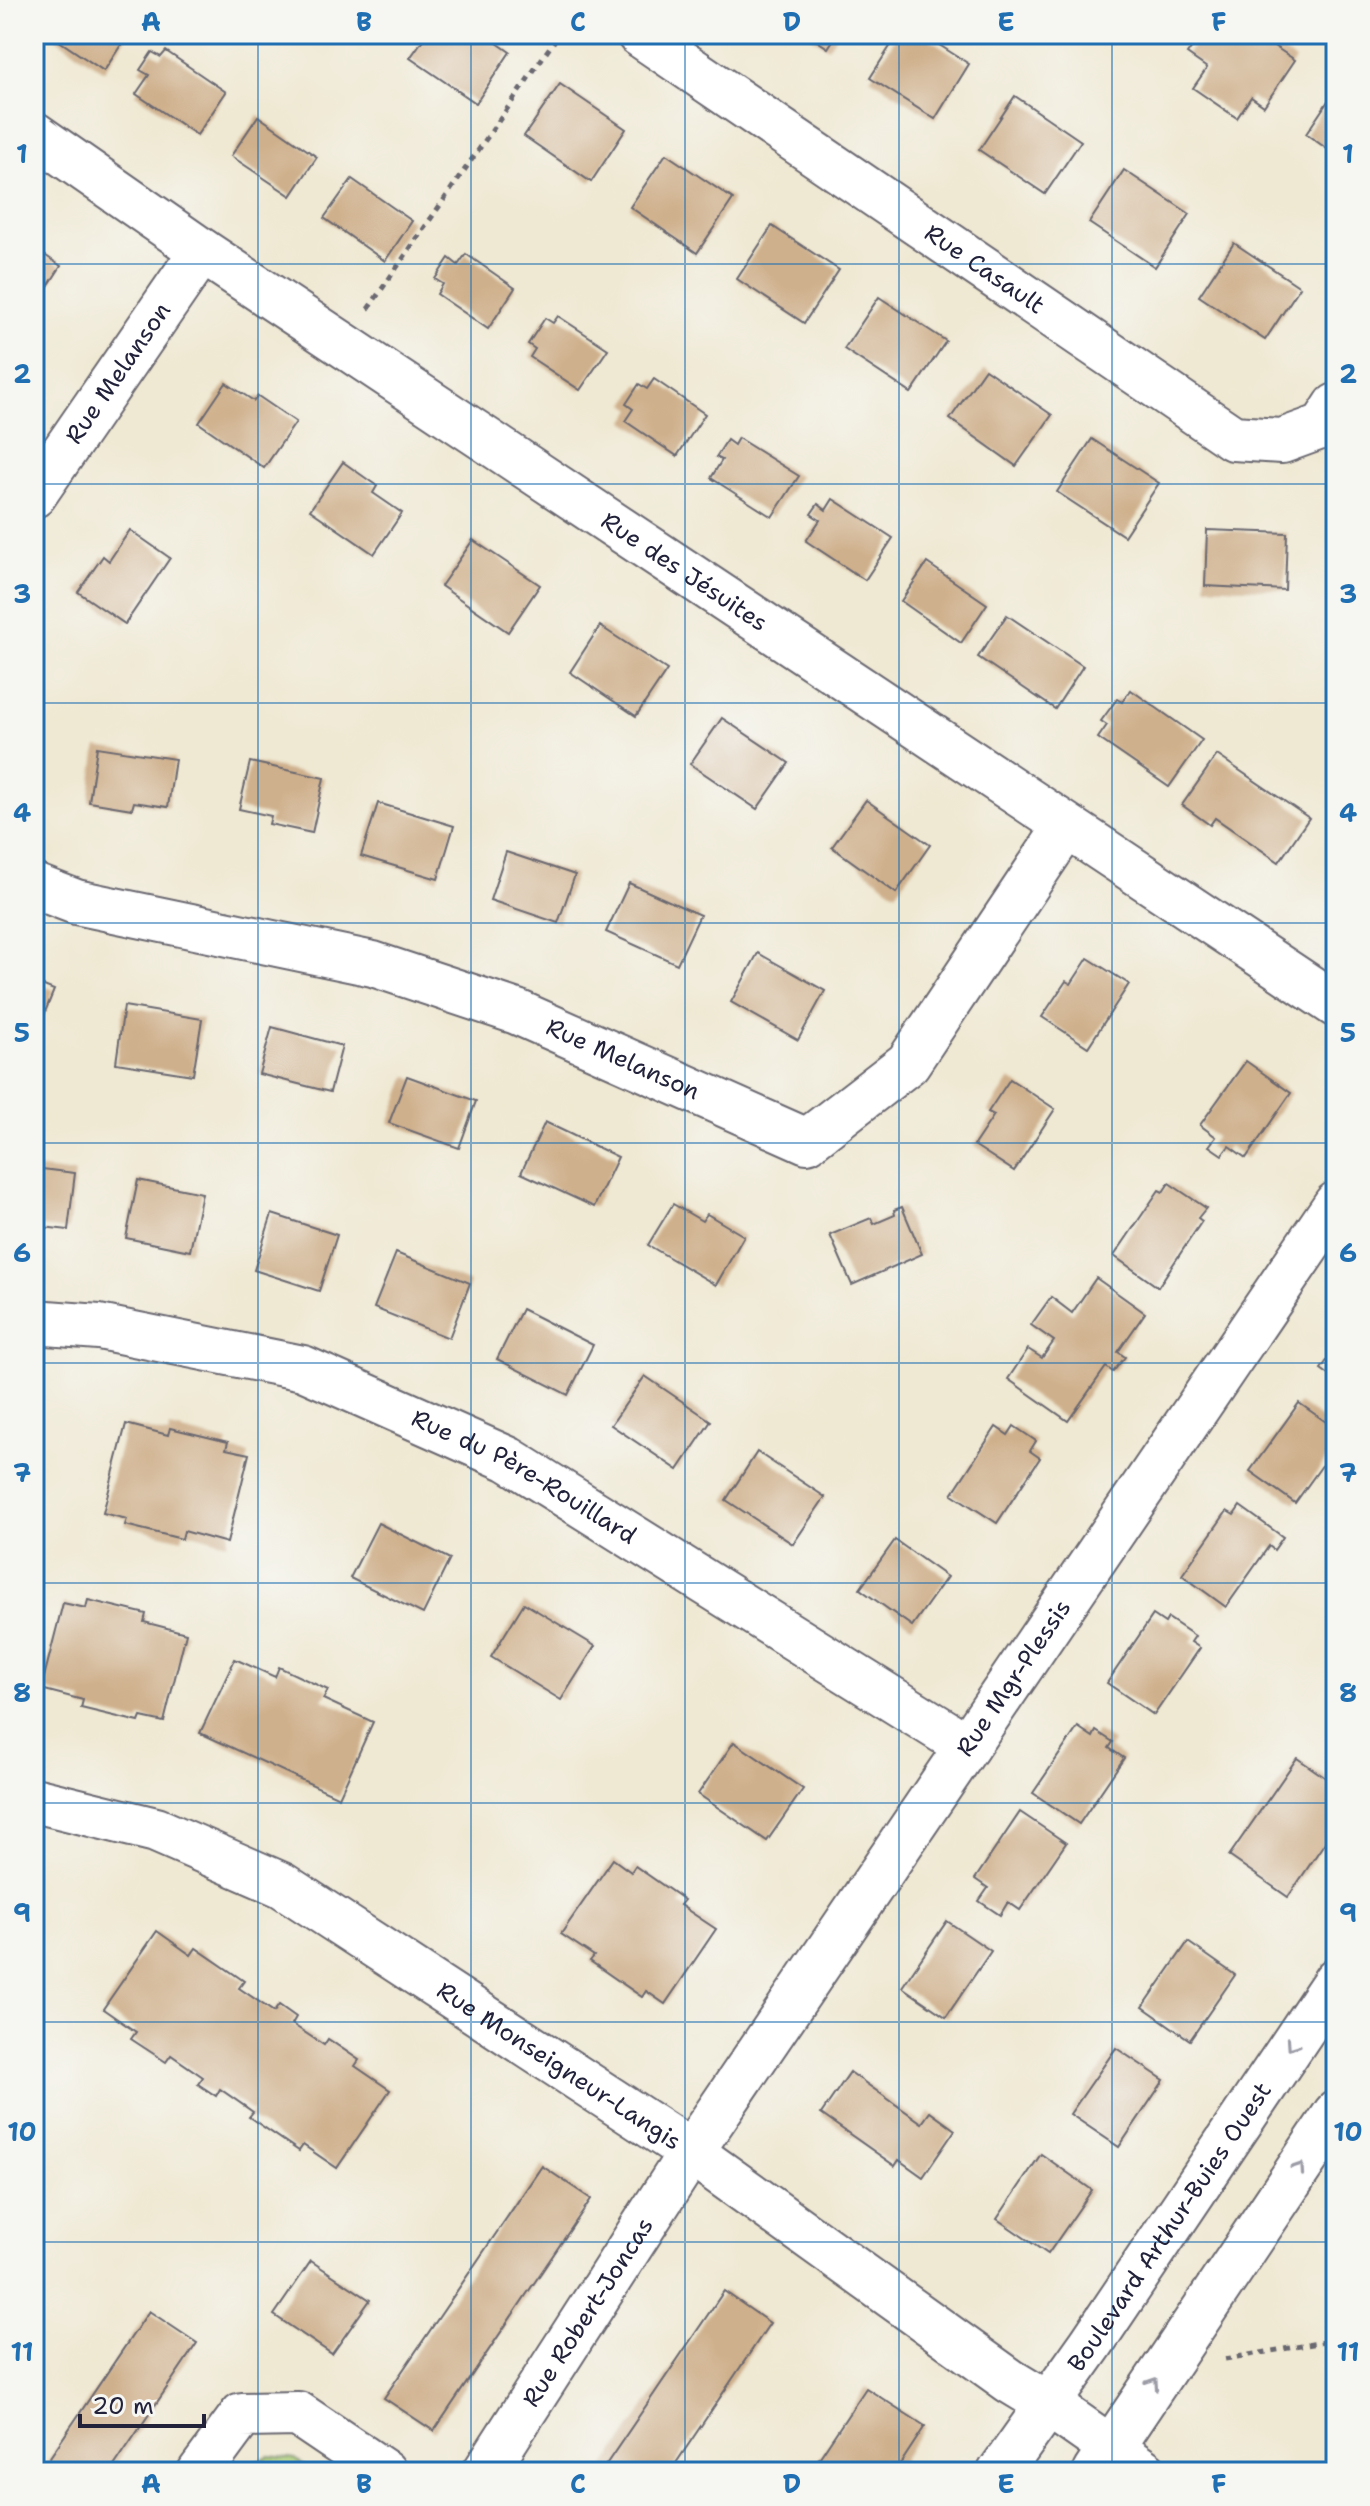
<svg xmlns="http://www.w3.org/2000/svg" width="1370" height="2506" font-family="'Shantell Sans',sans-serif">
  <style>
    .green { fill: #aace77; stroke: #667859; stroke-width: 2 }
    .building { fill: #cfb08c }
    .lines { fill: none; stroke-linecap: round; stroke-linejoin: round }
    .minor-casing { stroke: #6a6770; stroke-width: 48 }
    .tertiary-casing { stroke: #6a6770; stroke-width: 48 }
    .path { stroke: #6a6770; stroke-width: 5; stroke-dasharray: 6 6; stroke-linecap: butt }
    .minor { stroke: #fff; stroke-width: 44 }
    .tertiary { stroke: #fff; stroke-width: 44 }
    .oneway { stroke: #9c9ca7 }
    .grid { fill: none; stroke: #1f6fb2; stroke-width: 2; stroke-opacity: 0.55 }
    .labels { text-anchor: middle; stroke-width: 8; stroke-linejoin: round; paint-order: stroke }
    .street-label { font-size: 24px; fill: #22223b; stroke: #f6f6f2 }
    .neatline { fill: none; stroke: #1f6fb2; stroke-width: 3 }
    .grid-label { font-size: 26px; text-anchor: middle; font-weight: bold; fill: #1f6fb2 }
  </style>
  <rect width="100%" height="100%" fill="#f6f6f2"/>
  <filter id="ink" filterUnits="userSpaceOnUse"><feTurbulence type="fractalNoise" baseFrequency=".0125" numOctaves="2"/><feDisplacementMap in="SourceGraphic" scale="16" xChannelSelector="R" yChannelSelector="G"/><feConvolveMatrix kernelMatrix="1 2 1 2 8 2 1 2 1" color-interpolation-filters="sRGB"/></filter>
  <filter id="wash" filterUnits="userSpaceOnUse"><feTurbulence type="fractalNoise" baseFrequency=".006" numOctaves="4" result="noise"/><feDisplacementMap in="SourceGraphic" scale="32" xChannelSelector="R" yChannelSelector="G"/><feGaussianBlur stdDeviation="1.8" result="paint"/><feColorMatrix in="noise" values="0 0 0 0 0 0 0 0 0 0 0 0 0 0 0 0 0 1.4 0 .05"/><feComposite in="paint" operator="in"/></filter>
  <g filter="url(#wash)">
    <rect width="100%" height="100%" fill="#efe8d2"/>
    <path class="green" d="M269,2456L295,2459L315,2472H242L252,2463Z"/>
    <g id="blocks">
      <g class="building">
        <path d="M49,34H128L104,71Z"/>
        <path d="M427,34H484L510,52L476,103L410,58Z"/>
        <path d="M807,34H837L828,48Z"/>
        <path d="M898,34H922L969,64L935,119L870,78Z"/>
        <path d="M1201,34H1256L1295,60L1264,106L1251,97L1237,118L1193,88L1207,68L1187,54Z"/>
        <path d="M166,51L226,92L197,135L136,94L149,75L140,70L152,52L161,57Z"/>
        <path d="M560,84L626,129L591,182L524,136Z"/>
        <path d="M1336,89V155L1306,134Z"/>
        <path d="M1015,96L1081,141L1045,194L979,150Z"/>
        <path d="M258,116L317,157L291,196L231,156Z"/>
        <path d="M666,154L733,199L697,253L630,207Z"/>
        <path d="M1124,170L1190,214L1155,267L1089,223Z"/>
        <path d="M352,179L412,221L385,261L324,218Z"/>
        <path d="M772,226L839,270L804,323L737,279Z"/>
        <path d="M1234,243L1300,287L1265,340L1199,296Z"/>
        <path d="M34,248L61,266L34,308Z"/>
        <path d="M466,254L515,288L488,329L437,294L443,284L435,279L449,258L458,265Z"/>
        <path d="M879,297L946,341L911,393L844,349Z"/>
        <path d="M558,316L608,349L580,390L530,357L535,349L528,344L545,318L553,323Z"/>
        <path d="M985,369L1052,415L1016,466L950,419Z"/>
        <path d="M654,379L705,414L677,456L625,421L633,409L626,404L639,384L647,389Z"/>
        <path d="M226,383L254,401L258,396L296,422L264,468L199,423Z"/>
        <path d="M738,438L799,476L772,517L711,478L722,460L716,457L727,440L734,445Z"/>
        <path d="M1092,439L1159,483L1124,536L1057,492Z"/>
        <path d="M343,462L377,486L373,493L402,513L374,554L310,510Z"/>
        <path d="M833,499L893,538L865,580L806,541L820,520L811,514L818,504L826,510Z"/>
        <path d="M130,530L170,558L125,624L78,592L103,556L109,561Z"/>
        <path d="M1207,530L1287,533L1285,590L1205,586Z"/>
        <path d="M473,540L540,585L508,632L441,586Z"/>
        <path d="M927,563L987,604L961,643L901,601Z"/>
        <path d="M1007,615L1083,666L1055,709L978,657Z"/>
        <path d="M600,626L667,670L636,716L570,672Z"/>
        <path d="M1131,690L1202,740L1169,787L1098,738L1107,725L1101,721L1117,699L1122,702Z"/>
        <path d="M722,718L789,763L757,809L690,764Z"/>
        <path d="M97,747L175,759L168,807L134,802L132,809L89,802Z"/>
        <path d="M1217,755L1309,818L1279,862L1215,818L1210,825L1182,805Z"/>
        <path d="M250,762L324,778L312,833L269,824L271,816L239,809Z"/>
        <path d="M866,800L930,845L896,893L832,847Z"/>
        <path d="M378,803L454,826L438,879L361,856Z"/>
        <path d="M506,852L575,875L558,923L490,900Z"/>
        <path d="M629,883L700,915L677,964L606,932Z"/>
        <path d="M758,953L825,991L798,1040L731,1002Z"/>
        <path d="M1088,958L1129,984L1088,1047L1042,1017L1066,981L1071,984Z"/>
        <path d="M34,982L54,990L34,1039Z"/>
        <path d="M124,1006L202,1019L193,1075L116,1063Z"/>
        <path d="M272,1027L342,1046L330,1092L259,1074Z"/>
        <path d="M1246,1061L1291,1093L1246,1158L1229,1146L1222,1155L1209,1146L1216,1137L1200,1125Z"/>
        <path d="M407,1076L476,1101L459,1148L389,1123Z"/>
        <path d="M1010,1079L1055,1109L1014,1171L974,1145L994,1115L988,1112Z"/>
        <path d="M545,1122L618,1157L594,1207L521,1173Z"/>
        <path d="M34,1168L75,1173L68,1230L34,1226Z"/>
        <path d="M138,1180L202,1193L190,1251L126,1238Z"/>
        <path d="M1169,1183L1206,1208L1198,1218L1202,1221L1158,1287L1114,1256L1159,1190L1163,1192Z"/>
        <path d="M673,1204L702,1221L707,1214L744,1236L716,1285L648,1245Z"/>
        <path d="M902,1207L922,1254L852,1285L830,1235L871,1218L874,1224L895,1215L894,1210Z"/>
        <path d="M272,1214L337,1235L319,1291L254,1270Z"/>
        <path d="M396,1253L470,1283L449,1338L374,1308Z"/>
        <path d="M1096,1278L1145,1313L1118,1352L1125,1357L1113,1372L1106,1367L1068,1421L1008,1379L1028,1349L1042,1358L1054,1341L1031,1325L1051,1297L1072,1313Z"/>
        <path d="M522,1309L593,1345L568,1395L497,1359Z"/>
        <path d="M1336,1348V1380L1321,1369Z"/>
        <path d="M645,1376L711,1421L678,1470L611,1425Z"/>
        <path d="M1299,1403L1336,1429V1446L1295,1503L1250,1471Z"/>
        <path d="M126,1424L168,1435L170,1428L228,1442L226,1449L249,1454L227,1543L184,1531L182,1539L125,1525L127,1519L103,1513Z"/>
        <path d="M1014,1426L1036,1441L1030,1451L1040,1458L997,1523L952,1494L996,1427L1008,1435Z"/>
        <path d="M757,1452L825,1497L793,1544L726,1500Z"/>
        <path d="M1240,1506L1283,1537L1274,1550L1269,1546L1226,1607L1182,1575L1227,1511L1234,1515Z"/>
        <path d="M378,1523L450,1559L423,1614L350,1578Z"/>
        <path d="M895,1540L947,1577L912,1626L860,1589Z"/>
        <path d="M88,1600L146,1614L144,1622L186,1633L164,1722L141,1717L139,1722L81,1708L83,1700L41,1689L63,1603L86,1608Z"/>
        <path d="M524,1603L595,1646L561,1700L491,1657Z"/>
        <path d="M1153,1615L1165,1623L1168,1618L1195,1636L1191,1642L1200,1648L1154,1715L1107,1683Z"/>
        <path d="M235,1659L275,1677L279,1667L328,1690L323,1699L373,1722L339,1797L200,1733Z"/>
        <path d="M1078,1727L1093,1737L1096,1731L1113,1742L1109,1748L1124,1758L1079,1824L1033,1793Z"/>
        <path d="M734,1742L803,1789L767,1841L698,1794Z"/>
        <path d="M1297,1758L1336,1785V1826L1288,1897L1229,1856Z"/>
        <path d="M1020,1812L1066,1843L1020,1910L1008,1902L1000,1915L979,1901L988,1888L975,1879Z"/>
        <path d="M613,1859L631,1872L635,1866L684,1900L680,1905L716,1929L665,2004L646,1991L642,1997L590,1961L594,1956L561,1934Z"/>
        <path d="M947,1921L991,1951L946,2017L902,1987Z"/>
        <path d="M157,1931L191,1955L196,1948L244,1981L239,1988L274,2012L279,2005L296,2017L292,2024L324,2045L328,2039L359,2060L355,2066L390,2090L337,2168L303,2145L299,2151L249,2117L253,2112L220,2089L216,2096L198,2084L203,2077L171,2055L166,2062L131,2039L136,2032L103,2009Z"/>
        <path d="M1188,1942L1235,1975L1190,2040L1143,2007Z"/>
        <path d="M1116,2048L1164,2080L1119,2147L1070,2114Z"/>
        <path d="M850,2072L922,2123L930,2112L955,2130L923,2177L899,2160L895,2166L821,2114Z"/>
        <path d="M1041,2154L1092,2190L1048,2254L997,2219Z"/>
        <path d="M542,2166L591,2199L434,2431L384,2398Z"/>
        <path d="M311,2261L370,2300L332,2354L274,2315Z"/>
        <path d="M724,2291L770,2323L670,2472H601Z"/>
        <path d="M149,2311L197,2343L110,2472H40Z"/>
        <path d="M866,2388L925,2426L895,2472H810Z"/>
      </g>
    </g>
  </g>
  <g filter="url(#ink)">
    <use href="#blocks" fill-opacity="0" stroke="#6a6770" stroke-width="2"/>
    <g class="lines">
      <defs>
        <g id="minor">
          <path id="s1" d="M639,34L1233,438L1282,441L1323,426L1336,406"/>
          <path id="s2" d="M34,134L202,251L1336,1005"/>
          <path id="s3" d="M34,495L202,251"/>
          <path id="s4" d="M34,886L76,902L373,964L517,1012L807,1141L908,1063L1066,827"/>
          <path id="s5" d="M34,1322L99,1327L303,1368L508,1459L967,1746"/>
          <path id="s6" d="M34,1800L156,1830L282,1885L691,2152L1010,2381L1048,2404"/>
          <path d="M200,2472L242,2415L298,2414L384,2472"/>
          <path id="s7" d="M485,2472L691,2152L1336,1204"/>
        </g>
        <g id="tertiary">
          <path d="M1048,2404L1145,2472"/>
          <path id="s8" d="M1000,2472L1091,2344L1336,1980"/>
          <path d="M1095,2472L1336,2113"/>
        </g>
      </defs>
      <use href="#minor" class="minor-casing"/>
      <use href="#tertiary" class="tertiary-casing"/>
      <g class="path">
        <path d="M368,309L559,34"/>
        <path d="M1225,2359L1336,2340"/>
        <path d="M1329,2421L1336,2410"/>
      </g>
      <use href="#minor" class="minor"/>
      <use href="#tertiary" class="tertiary"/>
    </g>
    <defs><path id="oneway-chevron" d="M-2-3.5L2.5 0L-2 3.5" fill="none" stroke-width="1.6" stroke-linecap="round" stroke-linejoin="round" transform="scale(2)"/></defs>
    <g class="oneway">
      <use href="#oneway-chevron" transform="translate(1292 2045) rotate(124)"/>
      <use href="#oneway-chevron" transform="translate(1299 2168) rotate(-56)"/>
      <use href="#oneway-chevron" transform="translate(1153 2383) rotate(-56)"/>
    </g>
  </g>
  <path class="grid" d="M258,34V2472M471,34V2472M685,34V2472M899,34V2472M1112,34V2472M34,264H1336M34,484H1336M34,703H1336M34,923H1336M34,1143H1336M34,1363H1336M34,1583H1336M34,1803H1336M34,2022H1336M34,2242H1336"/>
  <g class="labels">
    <g class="street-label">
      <text dy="8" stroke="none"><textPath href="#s1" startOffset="418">Rue Casault</textPath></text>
      <text dy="8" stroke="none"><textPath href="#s3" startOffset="148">Rue Melanson</textPath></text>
      <text dy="8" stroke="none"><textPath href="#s2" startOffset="784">Rue des Jésuites</textPath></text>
      <text dy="8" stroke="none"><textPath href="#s4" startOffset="616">Rue Melanson</textPath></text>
      <text dy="8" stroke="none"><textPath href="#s5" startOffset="520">Rue du Père-Rouillard</textPath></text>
      <text dy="8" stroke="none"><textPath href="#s7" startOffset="954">Rue Mgr-Plessis</textPath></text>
      <text dy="8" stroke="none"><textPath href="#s6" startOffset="594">Rue Monseigneur-Langis</textPath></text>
      <text dy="8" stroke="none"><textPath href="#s8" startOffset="298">Boulevard Arthur-Buies Ouest</textPath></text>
      <text dy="8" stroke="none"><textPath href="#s7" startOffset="190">Rue Robert-Joncas</textPath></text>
    </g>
  </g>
  <rect width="1370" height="2506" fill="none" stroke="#f6f6f2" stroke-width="88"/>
  <path d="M80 2414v12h124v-12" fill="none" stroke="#22223b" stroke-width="4"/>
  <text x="92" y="2414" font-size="24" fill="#22223b" stroke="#f6f6f2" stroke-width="6" paint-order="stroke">20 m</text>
  <rect x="44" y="44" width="1282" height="2418" class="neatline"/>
  <g class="grid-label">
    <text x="151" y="31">A</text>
    <text x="364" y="31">B</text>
    <text x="578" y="31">C</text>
    <text x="792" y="31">D</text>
    <text x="1006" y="31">E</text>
    <text x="1219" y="31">F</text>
    <text x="22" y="163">1</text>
    <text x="1348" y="163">1</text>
    <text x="22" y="383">2</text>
    <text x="1348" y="383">2</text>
    <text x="22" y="603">3</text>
    <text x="1348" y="603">3</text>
    <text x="22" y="822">4</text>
    <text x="1348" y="822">4</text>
    <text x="22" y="1042">5</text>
    <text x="1348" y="1042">5</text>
    <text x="22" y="1262">6</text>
    <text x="1348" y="1262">6</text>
    <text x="22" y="1482">7</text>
    <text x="1348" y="1482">7</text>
    <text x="22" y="1702">8</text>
    <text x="1348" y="1702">8</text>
    <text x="22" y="1922">9</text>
    <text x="1348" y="1922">9</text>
    <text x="22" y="2141">10</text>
    <text x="1348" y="2141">10</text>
    <text x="22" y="2361">11</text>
    <text x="1348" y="2361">11</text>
    <text x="151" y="2493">A</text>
    <text x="364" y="2493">B</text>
    <text x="578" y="2493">C</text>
    <text x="792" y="2493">D</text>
    <text x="1006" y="2493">E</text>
    <text x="1219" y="2493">F</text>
  </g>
</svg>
